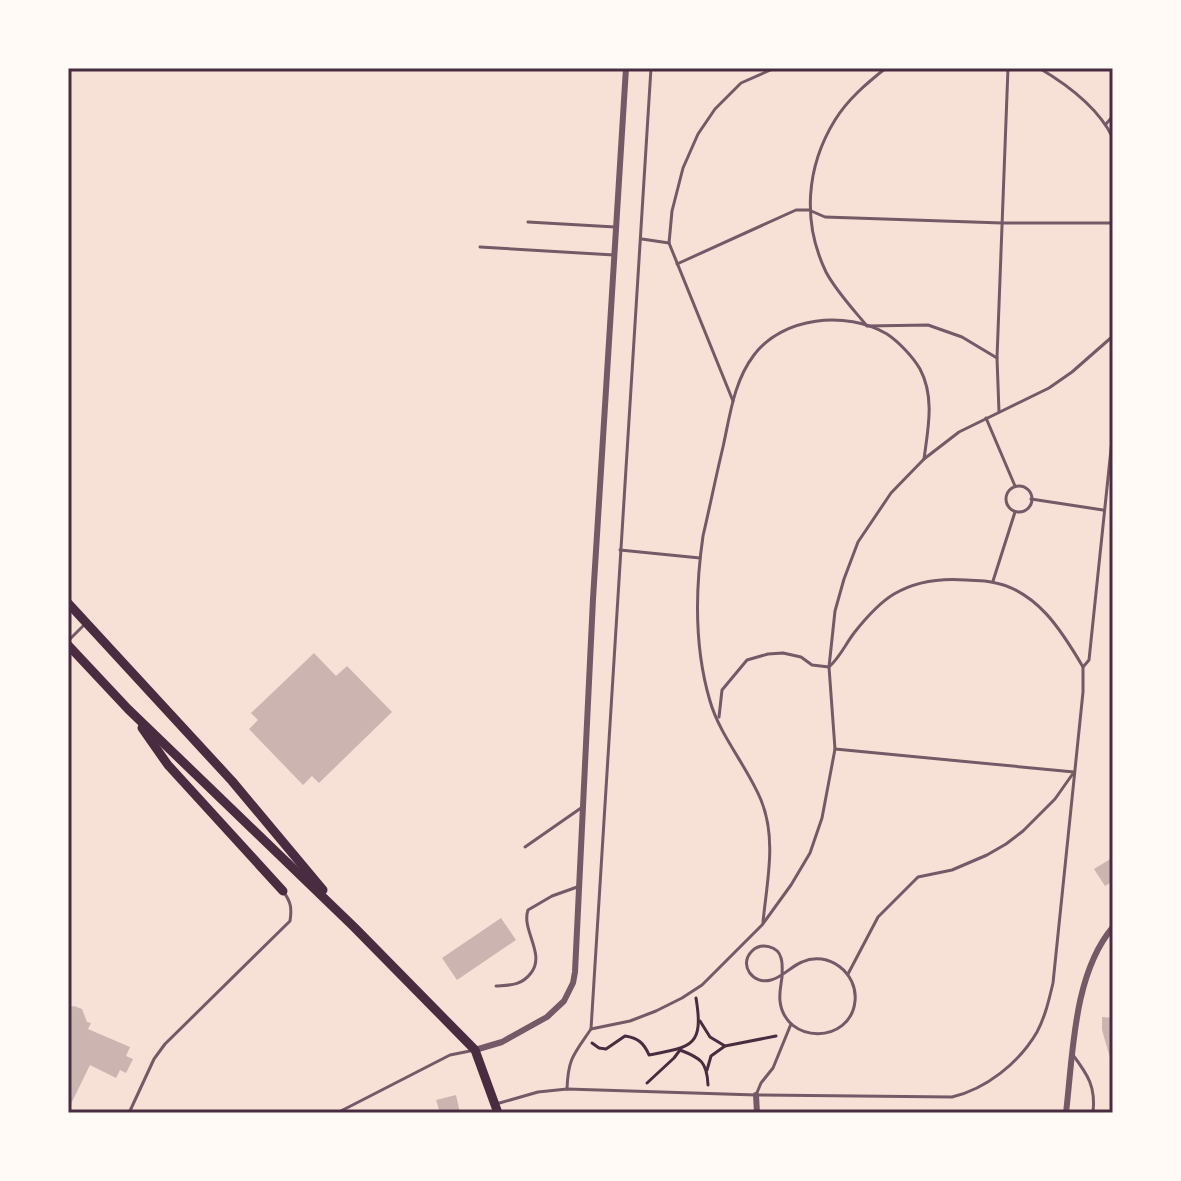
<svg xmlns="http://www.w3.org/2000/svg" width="1181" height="1181" font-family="Inter,sans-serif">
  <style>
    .building { fill: #ccb4b1 }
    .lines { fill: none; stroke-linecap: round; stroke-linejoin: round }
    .path { stroke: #4a2c40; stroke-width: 3 }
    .service { stroke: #755966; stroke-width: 3 }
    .minor { stroke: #755966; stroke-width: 6 }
    .secondary { stroke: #4a2c40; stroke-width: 9 }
    .neatline { fill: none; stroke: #4a2c40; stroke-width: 3 }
  </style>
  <rect width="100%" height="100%" fill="#f7e1d7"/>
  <g class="building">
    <path d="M314,653L336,676L347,666L392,712L319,783L312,776L303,785L249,729L258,720L251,713Z"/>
    <path d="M1112,858L1113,881L1105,886L1094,869Z"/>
    <path d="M501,918L516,940L457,980L442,958Z"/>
    <path d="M74,1006L82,1009L87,1022L91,1023L88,1029L130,1047L126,1056L133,1059L126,1073L120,1070L116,1078L90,1065L68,1110V1008Z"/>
    <path d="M1102,1017L1113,1018V1068L1102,1030Z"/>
    <path d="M456,1095L460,1113H440L436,1100Z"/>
  </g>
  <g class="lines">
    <g class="path">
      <path d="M700,1021L710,1037L725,1046"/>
      <path d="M592,1043L599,1048L606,1049L625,1036C638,1038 644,1043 649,1055C692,1047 704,1046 696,998"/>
      <path d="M707,1070L711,1056L725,1046L776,1036"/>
      <path d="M647,1083L674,1058L680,1050C701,1058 707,1062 708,1085"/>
    </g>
    <g class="service">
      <path d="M886,68C867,83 848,99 835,120C806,167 802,222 826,272C836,291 853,309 867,326L928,325L962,337L997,358"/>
      <path d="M1039,68C1068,85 1098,107 1113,138"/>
      <path d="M1106,124L1113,116"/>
      <path d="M528,222L615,227"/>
      <path d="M642,239L669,243"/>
      <path d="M480,247L614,255"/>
      <path d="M677,264L796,210H809L825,217L1002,223H1113"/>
      <path d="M733,401L669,243L672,211L683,168L698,134L715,109L741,83L775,68"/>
      <path d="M999,412L997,358L1008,68"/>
      <path d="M986,418L1015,486"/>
      <circle cx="1019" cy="499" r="13"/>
      <path d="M1031,499L1103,510"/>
      <path d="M620,550L700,558"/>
      <path d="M993,581L1015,512"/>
      <path d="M68,641L84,625"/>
      <path d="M719,717L722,690L747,660L768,654L783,653L801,657L812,665L829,667C840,657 845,645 854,633C865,619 879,603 894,594C916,581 941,578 966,580C974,581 982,580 991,582C1036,589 1062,631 1083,667"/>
      <path d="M835,749L1074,772L1055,799L1023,831L1006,844L987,855L952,870L918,877L878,917L848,974"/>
      <path d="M525,847L581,808"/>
      <path d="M763,922C767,881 777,839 761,800C747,766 720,736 710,701C694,647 695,591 703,536C710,506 716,476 723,447C730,415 734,381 754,355C782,317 846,310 887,334C899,342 913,357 920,369C935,397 928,429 924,459"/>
      <path d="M782,977C782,971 783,964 781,958C778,946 761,942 752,951C738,965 753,985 771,980C783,977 790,967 802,962C828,950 858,973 855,1001C851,1044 785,1045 780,1001C779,993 781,985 782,977"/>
      <path d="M496,986C510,985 521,986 531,973C546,954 521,930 528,910L552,896L580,886"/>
      <path d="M591,1029L630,1021L656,1011L682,998L702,985L762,925L791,885L810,853L822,818L835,749L829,667L835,611L844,579L858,542L891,493L924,459L959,432L1049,388L1072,372L1113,336"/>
      <path d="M1073,1055C1088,1075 1096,1087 1093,1113"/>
      <path d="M567,1089C568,1058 574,1054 591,1029L651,68"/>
      <path d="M756,1095L761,1083L773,1068L791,1024"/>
      <path d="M496,1104L538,1092L567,1089L756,1095L952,1097C986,1089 1019,1063 1037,1032C1045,1017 1049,1000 1053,983L1083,692V667L1089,660L1113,430"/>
      <path d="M129,1113L154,1059L165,1044L290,921C292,908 291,902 283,891"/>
      <path d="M337,1113L450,1055L470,1051"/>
    </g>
    <g class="minor">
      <path d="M475,1050L502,1042L547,1017L564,1001L573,983L575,972L593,599L626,68"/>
      <path d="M756,1095L757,1113"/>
      <path d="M1066,1113C1073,1055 1073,974 1113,927"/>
    </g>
    <g class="secondary">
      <path d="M68,603L232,781L323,890"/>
      <path d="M68,645L128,709L354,927L475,1050L498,1113"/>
      <path d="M142,728L168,765L283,891"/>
    </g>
  </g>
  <rect width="1181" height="1181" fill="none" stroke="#fffaf5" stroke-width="140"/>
  <rect x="70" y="70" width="1041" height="1041" class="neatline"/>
</svg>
